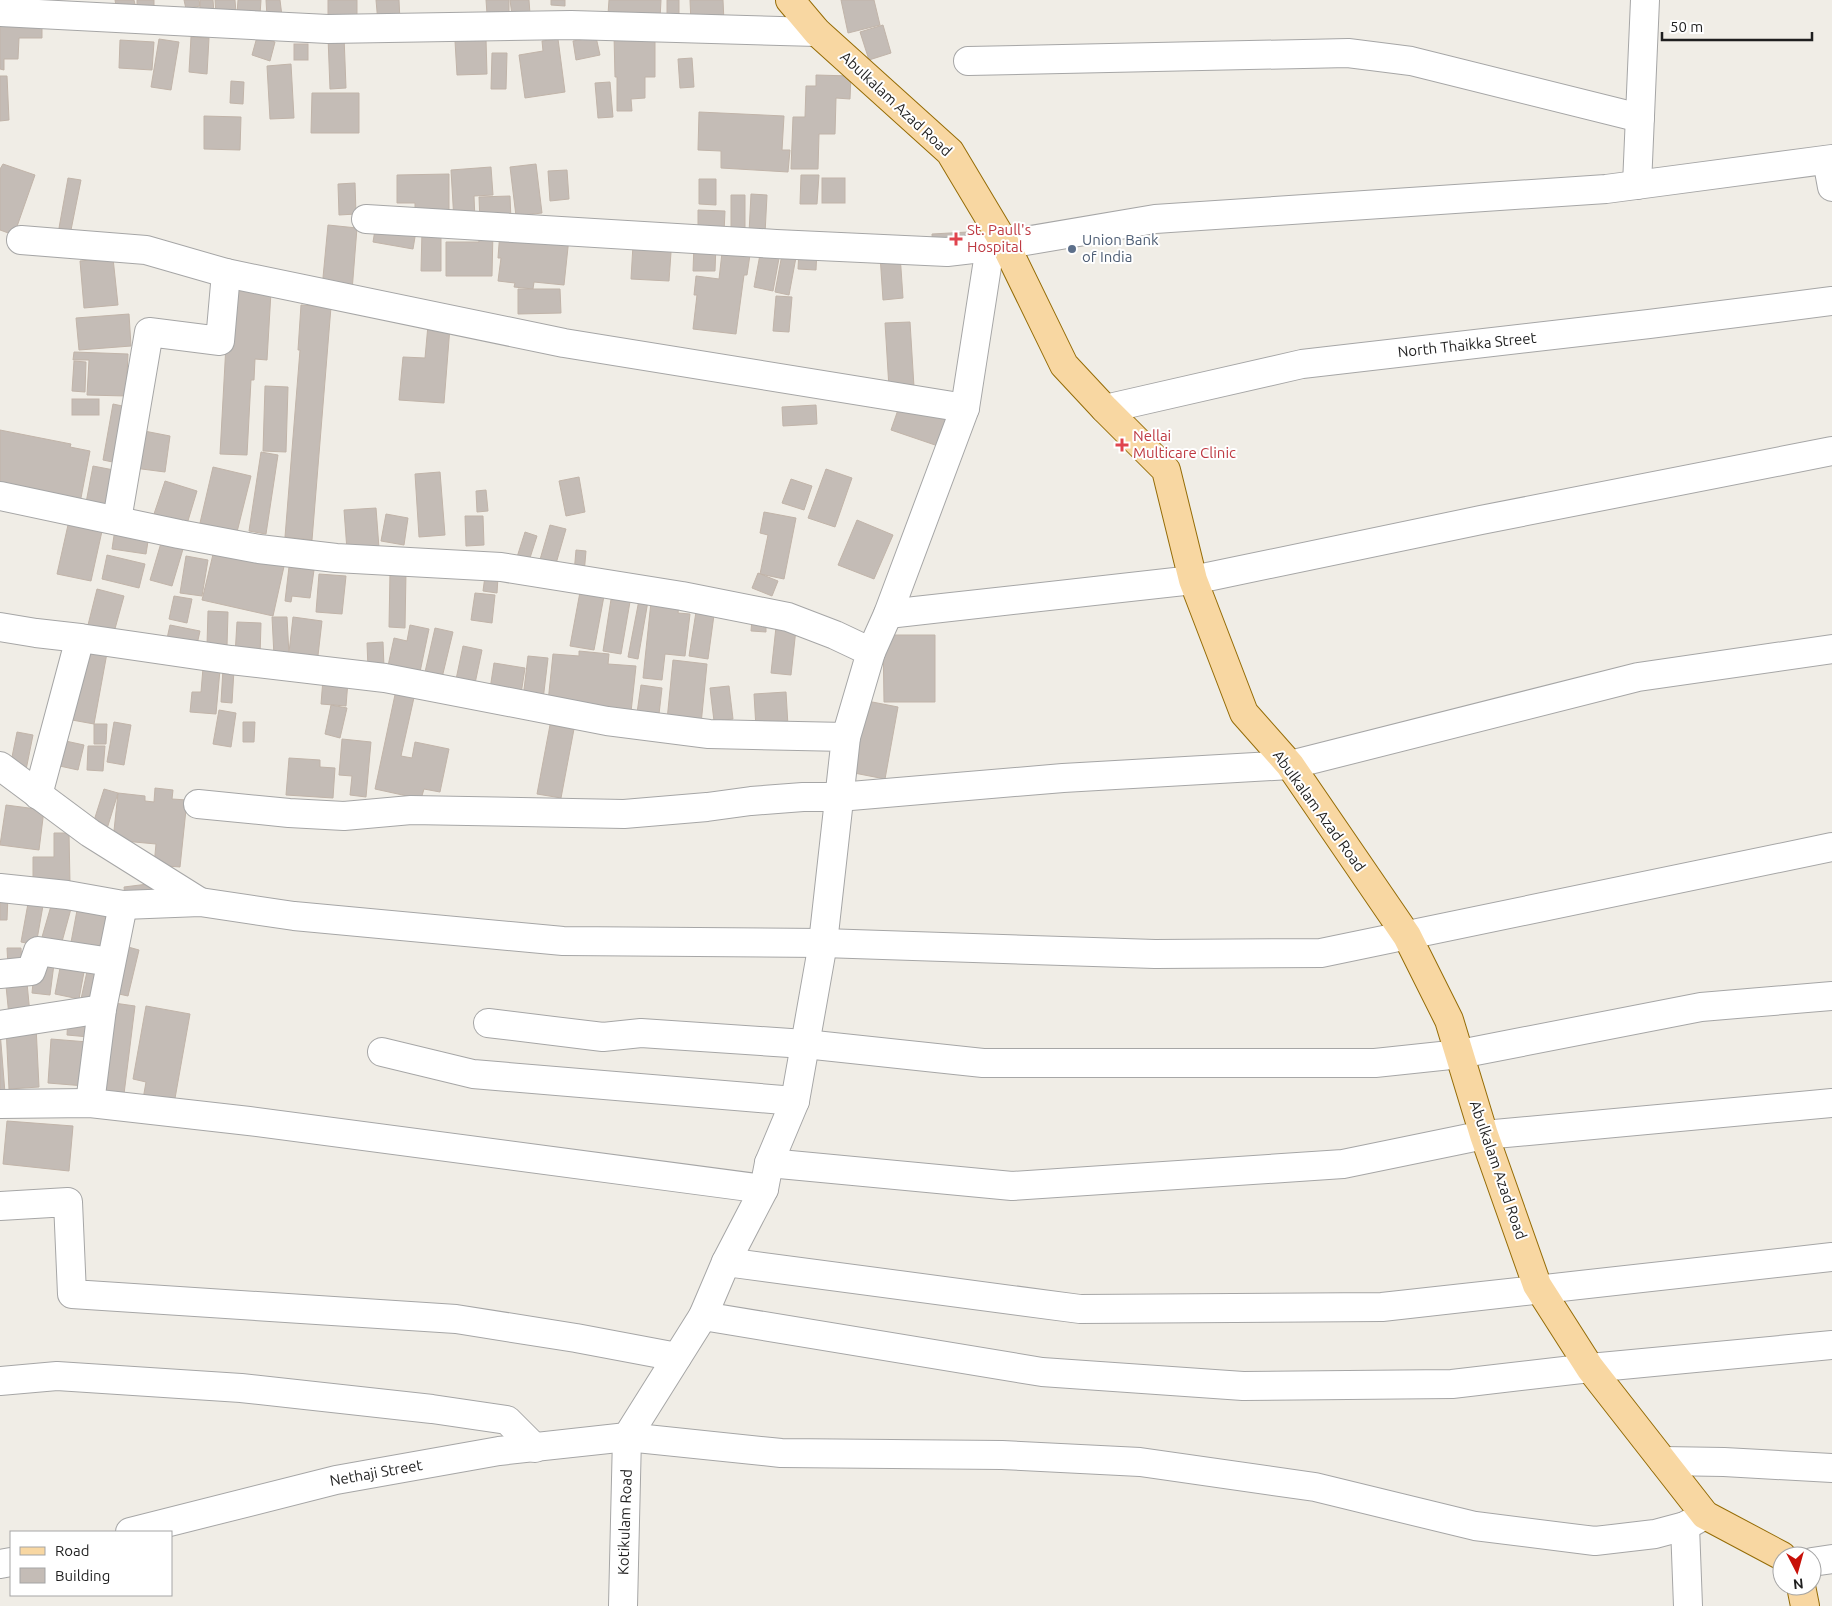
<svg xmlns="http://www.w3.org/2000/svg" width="1832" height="1606" font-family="Ubuntu,sans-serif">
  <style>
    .building { fill: #c4bcb6; stroke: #c1b4a9 }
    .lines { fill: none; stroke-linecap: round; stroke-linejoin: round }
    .minor-casing { stroke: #a6a6a6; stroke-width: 30 }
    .major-casing { stroke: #956c06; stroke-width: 30 }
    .minor { stroke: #fff; stroke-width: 28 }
    .major { stroke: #f8d7a2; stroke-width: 28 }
    .health-dot { fill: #e0444e; stroke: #fff; stroke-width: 2 }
    .service-dot { fill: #5c6f8a; stroke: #fff; stroke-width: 2 }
    .labels { text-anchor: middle; stroke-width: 4; stroke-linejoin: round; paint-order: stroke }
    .street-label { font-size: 15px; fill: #1f1f1f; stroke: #fff }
    .health-label { font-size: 15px; fill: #be3a42; stroke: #fff; text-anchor: start }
    .service-label { font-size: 15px; fill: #4e5e75; stroke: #fff; text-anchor: start }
  </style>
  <rect width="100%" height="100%" fill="#f0ede6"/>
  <g class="building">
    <path d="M115,0H134L136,8L117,11Z"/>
    <rect x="137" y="0" width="17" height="10"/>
    <path d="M184,0H199L200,6L186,9Z"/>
    <path d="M200,0H213L214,13L200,14Z"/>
    <path d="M215,0H235L236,13L216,14Z"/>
    <path d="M238,0H261L260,15L237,14Z"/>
    <path d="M266,0H280L282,16L267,17Z"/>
    <rect x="328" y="0" width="29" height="20"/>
    <path d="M376,0H399L400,21L378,23Z"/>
    <path d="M486,0H509V12L487,14Z"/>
    <path d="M510,0H529L530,14L512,15Z"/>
    <path d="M551,0H565V6L551,5Z"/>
    <path d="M609,0H661L660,19L608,14Z"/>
    <rect x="667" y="0" width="12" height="15"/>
    <path d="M690,0H723L724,22L691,23Z"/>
    <path d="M841,0H874L880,25L848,33Z"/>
    <path d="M0,25L42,26V38H19L18,59H4V70L0,69Z"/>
    <path d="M883,25L891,53L869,60L860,32Z"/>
    <path d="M614,35H655V77H645V98L631,99L632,111H617V77H615Z"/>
    <path d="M344,36L346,88L330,89L328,37Z"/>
    <path d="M191,37L209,38L207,74L189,72Z"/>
    <path d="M257,37L275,42L270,61L252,55Z"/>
    <path d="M596,37L600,55L576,60L573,41Z"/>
    <path d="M159,39L179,42L171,90L151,87Z"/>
    <path d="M486,39L487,74L457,75L455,41Z"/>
    <path d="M558,39L565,92L525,98L519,55L543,51L542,41Z"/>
    <path d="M120,40L154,42L152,70L119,68Z"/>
    <rect x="294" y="44" width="14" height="16"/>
    <path d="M492,53H507L506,89H491Z"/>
    <path d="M692,58L694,87L680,88L678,59Z"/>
    <path d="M291,64L294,118L270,119L267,66Z"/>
    <path d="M816,75L851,76L850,99L836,98L835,134H819L818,169H791L793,117H805L806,86H816Z"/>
    <path d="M0,76H7L9,120L0,121Z"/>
    <path d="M231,81L244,82L243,104L230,103Z"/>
    <path d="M610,82L613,117L598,118L595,83Z"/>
    <path d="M312,93H359V133H311Z"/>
    <path d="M699,112L784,116L782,150H790L788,172L721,168V151L698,150Z"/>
    <path d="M204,116L241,117L240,150L204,149Z"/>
    <path d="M3,164L35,175L14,235L0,230V169Z"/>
    <path d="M536,164L542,213L516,216L510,167Z"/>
    <path d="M491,167L493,195L474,196L475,220L454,221L451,170Z"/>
    <path d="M567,170L569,199L550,201L548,171Z"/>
    <path d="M449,174V212L415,213V203H397V175Z"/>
    <path d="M801,175H819L817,204H800Z"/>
    <path d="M68,178L81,180L71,230L59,228Z"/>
    <rect x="822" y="178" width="23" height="25"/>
    <path d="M699,179H716V205L699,204Z"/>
    <path d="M355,183L356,214L339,215L338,184Z"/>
    <path d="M751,194L767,195L765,234L749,233Z"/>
    <path d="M731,195H745V233L731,232Z"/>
    <path d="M510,196L511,220L480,222L479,197Z"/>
    <path d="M698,210L725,211L724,233H698Z"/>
    <path d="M376,224L416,231L413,249L373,242Z"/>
    <path d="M328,225L357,228L352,291L322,288Z"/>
    <path d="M422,231H441V271H421Z"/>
    <path d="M478,231H493L492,276H446V242H479Z"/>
    <path d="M500,231L569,238L564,285L534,282L533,289L514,287L515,283L498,281L501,258H498Z"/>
    <path d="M968,232L970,258L933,260L932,234Z"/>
    <path d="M672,238L669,281L631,279L633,245Z"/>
    <path d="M723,244L751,248L747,275H744L736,334L693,329L697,295H694L696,276L719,279Z"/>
    <path d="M694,245H716L715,271H693Z"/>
    <path d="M761,249L780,253L773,291L754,287Z"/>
    <path d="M783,249L797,252L789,295L775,292Z"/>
    <path d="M799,250H817L816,270L798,269Z"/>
    <path d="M900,254L903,298L883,300L880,255Z"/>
    <path d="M113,258L118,305L84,308L80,261Z"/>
    <path d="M518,289H560L561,313L518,314Z"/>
    <path d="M229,290L271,292L267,360L255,359L254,380H251L247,455L220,454Z"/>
    <path d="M776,296L792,297L789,332L773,331Z"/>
    <path d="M301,305L331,307L312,540L285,537L300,350H298Z"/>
    <path d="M129,314L131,346L79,350L76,318Z"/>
    <path d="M910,322L914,387L889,388L885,323Z"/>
    <path d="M428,325L450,327L444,403L399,400L403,357L425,358Z"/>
    <path d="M74,352L128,354L126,396L87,395L89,360H73Z"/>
    <path d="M74,361L86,362L85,392L72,391Z"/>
    <path d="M265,386L288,387L286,452L263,451Z"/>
    <rect x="72" y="399" width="27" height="16"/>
    <path d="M113,404L132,408L122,464L103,460Z"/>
    <path d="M900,404L950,421L941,447L891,430Z"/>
    <path d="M816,405L817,424L783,426L782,407Z"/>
    <path d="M0,430L71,444L70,447L90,451L80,503L0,488Z"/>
    <path d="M139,430L170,436L165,472L134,468Z"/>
    <path d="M261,452L278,455L266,534L249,531Z"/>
    <path d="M93,466L119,471L111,513L85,508Z"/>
    <path d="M213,467L251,476L237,532L200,523Z"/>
    <path d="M826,469L852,478L835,527L808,518Z"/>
    <path d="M440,472L445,535L419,537L415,474Z"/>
    <path d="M579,477L585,512L566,516L559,481Z"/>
    <path d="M791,479L812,486L804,510L782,503Z"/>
    <path d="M165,481L197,491L187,524L154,514Z"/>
    <path d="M486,490L488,511L477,512L476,491Z"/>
    <path d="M376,508L379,548L347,550L344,510Z"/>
    <path d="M764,512L796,518L784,579L760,574L768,535L760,533Z"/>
    <path d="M386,514L408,518L404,545L381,541Z"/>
    <path d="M465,516H483L484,545L466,546Z"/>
    <path d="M857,520L893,535L874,579L838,565Z"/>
    <path d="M68,525L102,531L91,581L57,574Z"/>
    <path d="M550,525L566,529L553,574L537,570Z"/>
    <path d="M115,529L149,535L146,554L112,549Z"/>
    <path d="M525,532L537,536L529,561L517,557Z"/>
    <path d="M161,543L183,549L172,586L150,580Z"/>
    <path d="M215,546L285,562L273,616L202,600Z"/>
    <path d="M576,550L586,551L584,574L574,573Z"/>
    <path d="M107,555L145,564L139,588L102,579Z"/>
    <path d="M186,556L208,560L202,596L180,593Z"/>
    <path d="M289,567L314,570L310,598L292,596L291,602L285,601Z"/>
    <path d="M390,572H406L405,628L389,627Z"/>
    <path d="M758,573L778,581L772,596L752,588Z"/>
    <path d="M319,574L346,576L342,614L316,612Z"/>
    <path d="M485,576L498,577L497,593L483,591Z"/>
    <path d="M97,589L124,596L113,636L87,629Z"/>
    <path d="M580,592L604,596L594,650L570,646Z"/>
    <path d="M475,593L495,595L492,623L471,620Z"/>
    <path d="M612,593L631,596L621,654L603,651Z"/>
    <path d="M174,596L192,599L187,623L169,619Z"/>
    <path d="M639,600L648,601L638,659L628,657Z"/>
    <path d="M651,602L679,604L678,613L690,614L685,656L665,654L662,680L643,678Z"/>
    <path d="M208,611L228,612L227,646L207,645Z"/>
    <path d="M696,612L714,615L708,659L689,656Z"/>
    <path d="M272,617H287L289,655L274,656Z"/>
    <path d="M293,617L322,621L317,664L288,661Z"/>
    <path d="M752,619L766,620V632L751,631Z"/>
    <path d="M237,622L261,623L260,656L235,655Z"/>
    <path d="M170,625L200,631L196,649L166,643Z"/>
    <path d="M410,625L429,629L420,672L388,666L394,638L407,641Z"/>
    <path d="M776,627L796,629L791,675L771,673Z"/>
    <path d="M435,628L453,632L440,686L423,681Z"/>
    <path d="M883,635H935V702H884Z"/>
    <path d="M383,642L384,667L368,668L367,643Z"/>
    <path d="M463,646L482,650L473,693L454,689Z"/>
    <path d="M87,649L107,653L94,724L72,720Z"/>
    <path d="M579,651L609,654L608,664L636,666L631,712L548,702L553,654L579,656Z"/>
    <path d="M528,656L548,658L543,700L523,698Z"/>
    <path d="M673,660L707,664L701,724L667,720Z"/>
    <path d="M494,663L525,668L521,694L490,689Z"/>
    <path d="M203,668L220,670L216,714L190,712L192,692H201Z"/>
    <path d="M223,669L234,670L232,703L221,702Z"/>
    <path d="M323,679L348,681L346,706L321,704Z"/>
    <path d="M641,685L662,688L658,723L636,720Z"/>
    <path d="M729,686L733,719L714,721L710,688Z"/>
    <path d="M396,690L415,693L401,756L412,758L415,742L449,749L440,792L424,789L421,799L375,789Z"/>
    <path d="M786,692L788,726L756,728L754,694Z"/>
    <path d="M862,700L898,707L885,779L849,772Z"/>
    <path d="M331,705L347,708L340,738L325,734Z"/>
    <path d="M219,710L236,713L231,747L213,744Z"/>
    <path d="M114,722L131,725L124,765L107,762Z"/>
    <path d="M243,722H255L254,742H243Z"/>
    <path d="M94,724H107L106,744H94Z"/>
    <path d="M550,725L574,729L561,798L537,794Z"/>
    <path d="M17,732L33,735L26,770L10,767Z"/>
    <path d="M342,739L371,742L366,797L350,795L352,776L339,775Z"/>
    <path d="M61,740L84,745L78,770L55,765Z"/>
    <path d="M88,746H105L103,771L87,770Z"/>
    <path d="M289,758L320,760V767L335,768L333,798L286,795Z"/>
    <path d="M155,788L173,790L172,799L187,800L180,867L154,865L156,844L113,840L118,793L145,796V801L154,802Z"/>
    <path d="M104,789L118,793L106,832L92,827Z"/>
    <path d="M6,805L44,810L39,850L0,845Z"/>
    <path d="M54,833H69L70,884H33V857H54Z"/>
    <path d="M156,883L159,900L126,904L124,887Z"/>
    <path d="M0,895H8L7,920H0Z"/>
    <path d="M29,898L44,900L36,945L21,942Z"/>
    <path d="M53,899L72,905L60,949L40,944Z"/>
    <path d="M78,905L115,912L105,959L69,953Z"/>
    <path d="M121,945L139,950L128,996L110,992Z"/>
    <path d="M7,948H21L22,967H8Z"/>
    <path d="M35,962L54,964L50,995L32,993Z"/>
    <path d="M88,967L103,970L96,1002L81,999Z"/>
    <path d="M60,968L84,972L79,999L55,994Z"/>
    <path d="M27,983L30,1014L9,1016L6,986Z"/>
    <path d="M107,1002L135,1006L124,1094L96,1090Z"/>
    <path d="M146,1006L190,1014L174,1104L143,1099L146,1082L133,1079Z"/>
    <path d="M68,1017L91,1019L89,1037L67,1035Z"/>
    <path d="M36,1026L39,1087L9,1089L6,1027Z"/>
    <path d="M0,1031L5,1093H0Z"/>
    <path d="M51,1039L88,1042L85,1086L48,1083Z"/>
    <path d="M7,1121L73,1126L69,1171L3,1164Z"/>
  </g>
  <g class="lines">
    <defs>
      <g id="minor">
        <path d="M0,12L328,29L571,25L817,32"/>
        <path d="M968,61L1348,53L1411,61L1640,118"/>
        <path d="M1827,160L1832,187"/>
        <path d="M1637,185L1645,0"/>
        <path d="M366,219L776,244L947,252L990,247L1155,219L1606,189L1832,159"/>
        <path d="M21,240L146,250L226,273L564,343L965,408"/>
        <path d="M1105,409L1302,364L1649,324L1832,301"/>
        <path d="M0,496L179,534L259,549L336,558L501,567L682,596L788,617L835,635L871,652L846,737"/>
        <path d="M117,520L149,332L220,341L226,273"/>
        <path d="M888,614L1193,580L1481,520L1832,451"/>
        <path d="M0,627L36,633L80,638L231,660L385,678L607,721L709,734L846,737L823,943L795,1101L769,1163L764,1189L726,1262L703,1316L627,1437"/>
        <path d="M871,652L888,614L965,408L990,247"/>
        <path d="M0,766L90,833L200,902"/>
        <path d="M38,795L80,638"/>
        <path d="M198,804L289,813L344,816L411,810L624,814L707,807L751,801L803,797H839L1063,778L1290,765L1638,677L1832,649"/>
        <path d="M0,888L67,895L123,905L200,902L294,916L563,941L823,943L1155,954L1321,953L1832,847"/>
        <path d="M0,974L31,971L38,951L111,962"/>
        <path d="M488,1023L603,1037L641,1033L805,1044L983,1063H1375L1460,1054L1701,1007L1832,996"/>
        <path d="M0,1025L102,1009"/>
        <path d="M382,1052L473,1074L795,1101"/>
        <path d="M90,1103L102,1009L123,905"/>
        <path d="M0,1104L90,1103L249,1121L764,1189"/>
        <path d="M769,1163L1012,1186L1343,1164L1484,1135L1832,1103"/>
        <path d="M0,1206L68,1202L72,1294L456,1319L576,1338L677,1357"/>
        <path d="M726,1262L1080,1309L1382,1307L1832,1257"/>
        <path d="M703,1316L1042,1372L1243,1386L1452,1384L1590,1368L1832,1345"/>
        <path d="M0,1381L57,1376L241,1388L432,1409L507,1420L535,1448"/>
        <path d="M1663,1461L1724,1462L1832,1468"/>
        <path d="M1685,1526L1688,1606"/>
        <path d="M130,1532L336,1480L499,1451L627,1437L781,1453L1002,1455L1140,1462L1315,1487L1475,1526L1595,1541L1655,1534L1685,1526L1705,1515"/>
        <path d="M1812,1562L1832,1559"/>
        <path d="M0,1564L11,1562"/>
        <path d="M623,1606L627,1437"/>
      </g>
      <g id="major">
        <path d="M790,0L817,32L950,152L1005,244L1064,365L1105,409L1166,470L1193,580L1244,713L1290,765L1407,936L1449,1020L1484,1135L1537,1285L1590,1368L1705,1515L1782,1556"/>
        <path d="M1801,1586L1805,1606"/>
      </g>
    </defs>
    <use href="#minor" class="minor-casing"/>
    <use href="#major" class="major-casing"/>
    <use href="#minor" class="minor"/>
    <use href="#major" class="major"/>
  </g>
  <g class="health-dot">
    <path d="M953.5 231.5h5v5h5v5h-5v5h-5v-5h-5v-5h5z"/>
    <path d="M1119.5 437.5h5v5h5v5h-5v5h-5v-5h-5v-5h5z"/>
  </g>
  <circle class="service-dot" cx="1072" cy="249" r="5"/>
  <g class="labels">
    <g class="street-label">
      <text transform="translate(896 104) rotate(43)" y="5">Abulkalam Azad Road</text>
      <text transform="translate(1467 345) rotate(-6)" y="5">North Thaikka Street</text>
      <text transform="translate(1319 811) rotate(54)" y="5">Abulkalam Azad Road</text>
      <text transform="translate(1498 1170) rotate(71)" y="5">Abulkalam Azad Road</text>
      <text transform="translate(376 1473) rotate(-10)" y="5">Nethaji Street</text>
      <text transform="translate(625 1522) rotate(-88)" y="5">Kotikulam Road</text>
    </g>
    <g class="health-label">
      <text x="967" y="235">St. Paull's<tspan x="967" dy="17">Hospital</tspan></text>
      <text x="1133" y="441">Nellai<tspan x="1133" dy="17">Multicare Clinic</tspan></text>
    </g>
    <g class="service-label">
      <text x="1082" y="245">Union Bank<tspan x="1082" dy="17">of India</tspan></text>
    </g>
  </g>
  <rect x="10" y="1531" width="162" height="65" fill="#ffffff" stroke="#a5a5a5"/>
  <rect x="20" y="1547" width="25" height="8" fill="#f8d7a2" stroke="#a5a5a5"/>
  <text x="55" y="1556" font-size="15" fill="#1f1f1f">Road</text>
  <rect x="20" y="1568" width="25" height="15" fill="#c4bcb6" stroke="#a5a5a5"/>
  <text x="55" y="1581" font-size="15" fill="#1f1f1f">Building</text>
  <g transform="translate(1797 1571) rotate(174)"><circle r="24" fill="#ffffff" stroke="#a5a5a5"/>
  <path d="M0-4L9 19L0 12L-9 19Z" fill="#c71008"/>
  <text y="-8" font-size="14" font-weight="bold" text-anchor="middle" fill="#1f1f1f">N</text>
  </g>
  <path d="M1662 32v8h150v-8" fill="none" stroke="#1f1f1f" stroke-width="2.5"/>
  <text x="1670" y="32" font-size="15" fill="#1f1f1f" stroke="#ffffff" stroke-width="4" paint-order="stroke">50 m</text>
</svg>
